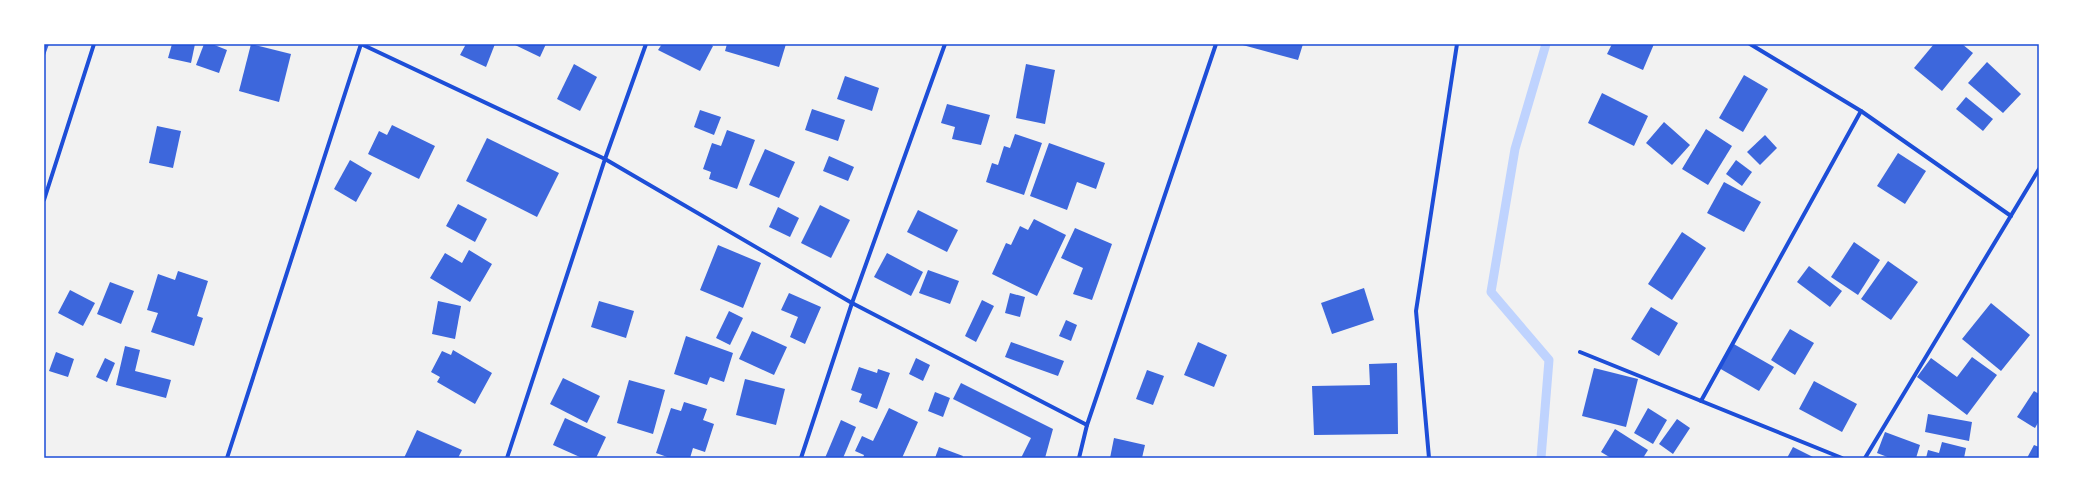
<svg xmlns="http://www.w3.org/2000/svg" width="2083" height="502" font-family="Helvetica,sans-serif">
  <style>
    .lines { fill: none; stroke-linecap: round; stroke-linejoin: round }
    .stream { stroke: #bfd3fe; stroke-width: 9 }
    .building { fill: #3d67dc }
    .minor { stroke: #1d4ed8; stroke-width: 4 }
    .neatline { fill: none; stroke: #1d4ed8; stroke-width: 1.5 }
  </style>
  <rect width="100%" height="100%" fill="#f2f2f2"/>
  <g class="lines">
    <path class="stream" d="M1541,458L1549,360L1491,292L1515,149L1546,44"/>
  </g>
  <g class="building">
    <path d="M44,44H49L44,58Z"/>
    <path d="M172,44H195L191,63L168,58Z"/>
    <path d="M204,44H212L227,50L219,73L196,65Z"/>
    <path d="M251,44L291,54L279,102L239,91Z"/>
    <path d="M466,44H495L486,67L460,55Z"/>
    <path d="M513,44H546L540,57Z"/>
    <path d="M662,44H710L713,46L700,71L658,50Z"/>
    <path d="M727,44H786L779,67L725,51Z"/>
    <path d="M1239,44H1303L1298,60Z"/>
    <path d="M1612,44H1654L1643,70L1607,54Z"/>
    <path d="M1934,44H1962L1973,53L1942,91L1914,68Z"/>
    <path d="M1987,62L2021,94L2003,113L1968,83Z"/>
    <path d="M574,64L597,77L580,111L557,99Z"/>
    <path d="M1026,64L1055,70L1045,124L1016,118Z"/>
    <path d="M1744,75L1768,89L1743,132L1719,118Z"/>
    <path d="M845,76L879,88L872,111L837,99Z"/>
    <path d="M1602,93L1648,116L1634,146L1588,123Z"/>
    <path d="M1966,97L1993,119L1983,131L1956,109Z"/>
    <path d="M947,104L990,115L981,145L952,139L955,127L941,123Z"/>
    <path d="M812,109L845,120L838,141L805,130Z"/>
    <path d="M700,110L721,117L714,135L694,127Z"/>
    <path d="M1664,122L1690,145L1672,165L1646,143Z"/>
    <path d="M392,125L435,146L419,179L368,154L379,131L387,135Z"/>
    <path d="M157,126L181,131L173,168L149,163Z"/>
    <path d="M1706,129L1732,146L1708,185L1682,169Z"/>
    <path d="M727,130L755,140L737,189L709,179L711,172L703,169L712,143L721,146Z"/>
    <path d="M1015,134L1042,143L1024,195L986,182L992,163L998,165L1004,146L1010,148Z"/>
    <path d="M1765,135L1777,148L1760,165L1747,152Z"/>
    <path d="M487,138L559,173L537,217L466,181Z"/>
    <path d="M1049,143L1105,163L1096,189L1077,182L1067,210L1030,196Z"/>
    <path d="M765,149L795,162L779,198L749,185Z"/>
    <path d="M1898,153L1926,171L1905,204L1877,186Z"/>
    <path d="M829,156L854,167L848,181L823,171Z"/>
    <path d="M350,160L372,173L356,202L334,189Z"/>
    <path d="M1736,160L1752,172L1742,186L1726,174Z"/>
    <path d="M1724,182L1761,202L1744,232L1707,213Z"/>
    <path d="M458,204L487,219L475,242L446,226Z"/>
    <path d="M820,205L850,220L831,258L801,243Z"/>
    <path d="M778,207L799,218L790,237L769,227Z"/>
    <path d="M918,210L958,230L947,252L907,232Z"/>
    <path d="M1034,219L1066,235L1037,296L992,274L1006,243L1011,245L1020,226L1028,230Z"/>
    <path d="M1075,228L1112,244L1092,300L1073,294L1083,268L1061,258Z"/>
    <path d="M1682,232L1706,248L1672,300L1648,284Z"/>
    <path d="M1854,242L1880,260L1858,295L1831,277Z"/>
    <path d="M718,245L761,263L743,308L700,290Z"/>
    <path d="M469,250L492,264L470,302L430,278L445,253L462,263Z"/>
    <path d="M887,253L923,272L911,296L874,277Z"/>
    <path d="M1888,261L1918,282L1891,320L1861,299Z"/>
    <path d="M1809,266L1842,291L1830,307L1797,282Z"/>
    <path d="M928,270L959,281L950,304L919,293Z"/>
    <path d="M178,271L208,281L197,316L203,318L194,346L151,332L158,313L147,310L158,274L175,280Z"/>
    <path d="M110,282L134,291L121,324L97,314Z"/>
    <path d="M1364,288L1374,320L1332,334L1321,303Z"/>
    <path d="M70,290L95,303L83,326L58,313Z"/>
    <path d="M789,293L821,307L805,344L790,337L798,317L781,310Z"/>
    <path d="M1010,293L1025,297L1020,317L1005,313Z"/>
    <path d="M982,300L994,306L976,342L965,336Z"/>
    <path d="M438,301L461,306L455,339L432,334Z"/>
    <path d="M599,301L634,311L626,338L591,327Z"/>
    <path d="M1991,303L2030,335L2001,371L1962,339Z"/>
    <path d="M1651,307L1678,323L1659,356L1631,339Z"/>
    <path d="M729,311L743,318L730,345L716,338Z"/>
    <path d="M1066,320L1077,325L1071,341L1059,336Z"/>
    <path d="M1790,329L1814,343L1795,375L1771,360Z"/>
    <path d="M752,331L787,347L774,375L739,359Z"/>
    <path d="M686,336L733,353L724,382L710,377L707,385L674,374Z"/>
    <path d="M1011,342L1064,361L1058,376L1005,357Z"/>
    <path d="M1198,342L1227,355L1214,387L1184,375Z"/>
    <path d="M1732,343L1774,367L1759,391L1719,368Z"/>
    <path d="M125,346L140,350L135,371L171,380L166,398L116,385Z"/>
    <path d="M453,350L492,373L475,404L437,382L440,377L431,372L442,351L451,355Z"/>
    <path d="M56,352L74,359L68,377L49,371Z"/>
    <path d="M1972,357L1997,375L1967,415L1917,377L1931,358L1957,377Z"/>
    <path d="M105,358L115,363L107,382L96,377Z"/>
    <path d="M916,358L930,365L923,381L909,374Z"/>
    <path d="M1397,363L1398,434L1314,435L1312,386L1370,385L1369,364Z"/>
    <path d="M859,367L877,373L878,369L890,373L877,409L859,402L862,394L851,390Z"/>
    <path d="M1594,368L1638,379L1626,427L1582,416Z"/>
    <path d="M1147,370L1164,376L1153,405L1136,399Z"/>
    <path d="M563,378L600,396L587,423L550,404Z"/>
    <path d="M745,379L785,389L776,425L736,415Z"/>
    <path d="M629,380L665,390L653,434L617,423Z"/>
    <path d="M1814,381L1857,404L1842,432L1799,409Z"/>
    <path d="M961,383L1053,429L1045,458H1021L1031,438L953,399Z"/>
    <path d="M2034,391L2039,394V421L2035,428L2017,417Z"/>
    <path d="M935,392L950,398L943,417L928,411Z"/>
    <path d="M684,402L707,409L703,420L714,424L705,452L693,448L690,458H670L656,453L671,408L681,411Z"/>
    <path d="M889,408L918,422L902,458H863L864,455L855,451L862,436L873,441Z"/>
    <path d="M1648,408L1667,420L1653,444L1634,433Z"/>
    <path d="M1928,414L1972,422L1969,441L1925,432Z"/>
    <path d="M565,418L606,437L596,458H582L553,445Z"/>
    <path d="M1677,419L1690,428L1673,454L1659,444Z"/>
    <path d="M841,420L856,427L843,458H825Z"/>
    <path d="M1615,429L1648,450L1643,458H1611L1601,452Z"/>
    <path d="M417,430L462,450L458,458H404Z"/>
    <path d="M1885,432L1920,445L1916,458H1890L1877,453Z"/>
    <path d="M1114,438L1145,445L1142,458H1110Z"/>
    <path d="M1942,442L1966,448L1964,458H1926L1928,450L1939,453Z"/>
    <path d="M2034,445L2039,447V458H2027Z"/>
    <path d="M939,447L963,456L962,458H935Z"/>
    <path d="M1793,447L1815,458H1787Z"/>
  </g>
  <g class="lines">
    <g class="minor">
      <path d="M361,44L605,159L852,303L1087,425"/>
      <path d="M1750,44L1861,111L2011,216"/>
      <path d="M44,200L94,44"/>
      <path d="M1580,352L1842,458"/>
      <path d="M1701,401L1861,111"/>
      <path d="M227,458L361,44"/>
      <path d="M507,458L605,159L646,44"/>
      <path d="M801,458L852,303L945,44"/>
      <path d="M1079,458L1087,425L1216,44"/>
      <path d="M1429,458L1416,311L1457,44"/>
      <path d="M1865,458L2039,169"/>
    </g>
  </g>
  <rect width="2083" height="502" fill="none" stroke="#ffffff" stroke-width="90"/>
  <rect x="45" y="45" width="1993" height="412" class="neatline"/>
</svg>
